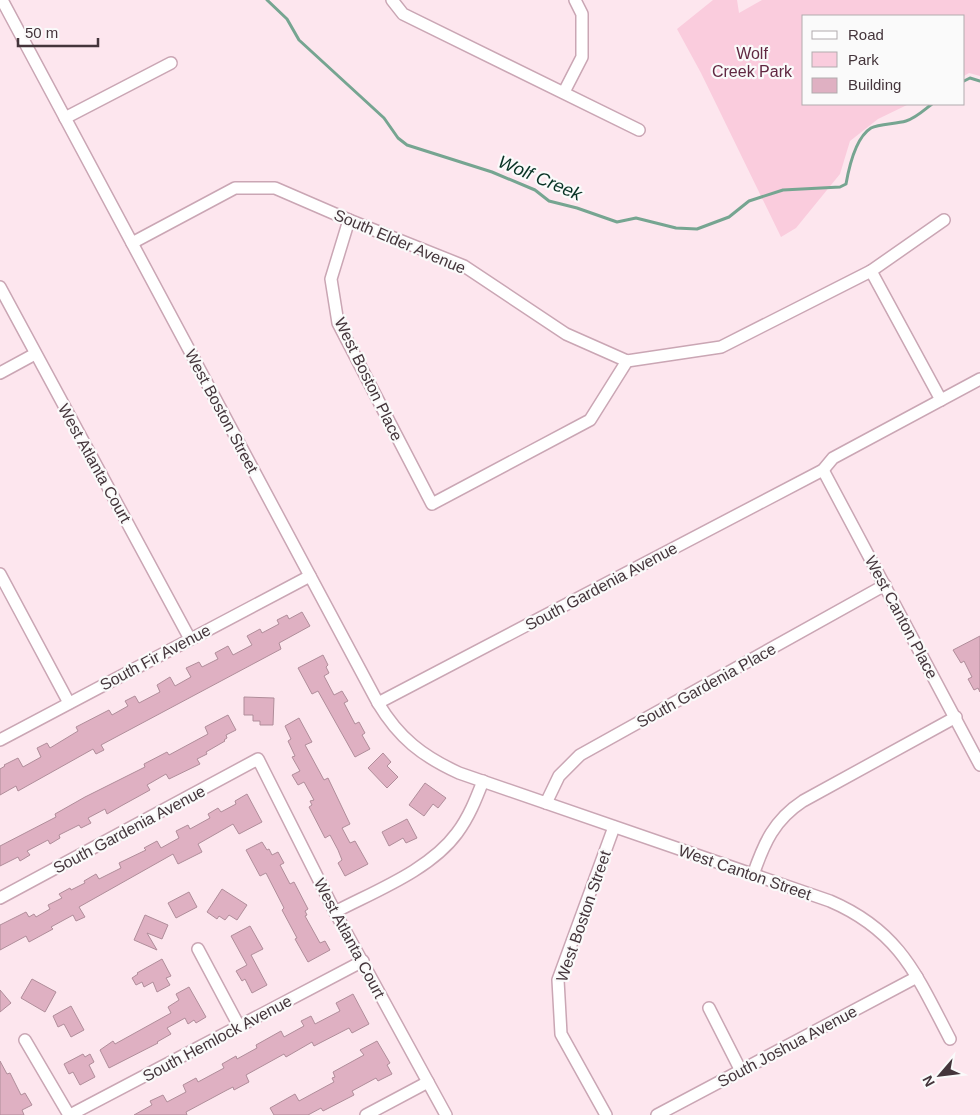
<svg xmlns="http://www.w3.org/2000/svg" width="980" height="1115" font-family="Helvetica,sans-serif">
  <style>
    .green { fill: #faccdd }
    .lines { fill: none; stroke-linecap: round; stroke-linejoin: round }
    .stream { stroke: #76a591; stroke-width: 3 }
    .building { fill: #dfb0c2; stroke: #b08d9a }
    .street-casing { stroke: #caa6b4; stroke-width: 14 }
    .street { stroke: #fff; stroke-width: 11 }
    .labels { text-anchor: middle; stroke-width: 4.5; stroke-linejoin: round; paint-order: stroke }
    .park-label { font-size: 16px; fill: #612842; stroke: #fafafa }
    .street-label { font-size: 16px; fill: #44353b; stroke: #fafafa }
    .water-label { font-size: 18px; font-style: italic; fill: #073224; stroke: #fafafa }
  </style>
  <rect width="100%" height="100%" fill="#fde6ee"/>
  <path class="green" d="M713,0H737L739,13L762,0H980V76L969,73L964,76V16H804V104H909L878,119L850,141L840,174L796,228L781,237L701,73L677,29Z"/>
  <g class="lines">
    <g class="stream">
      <path d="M267,0L287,19L299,40L384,118L398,138L407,145L492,172L535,190L549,201L577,208L617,222L636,218L676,228L697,229L729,217L749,201L783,190L840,187L846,184C849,167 855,138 871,128C879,124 896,124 906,121C916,118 924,110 932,104"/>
      <path d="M964,81L970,78L980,81"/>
    </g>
  </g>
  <g class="building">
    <path d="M302,612L310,626L279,643L281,649L101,745L104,750L96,754L93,749L18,791L16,786L0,795V769L5,766L4,765L18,758L23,767L41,757L37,748L47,743L50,748L78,731L76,727L109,710L112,715L128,706L125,701L135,696L139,703L160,692L157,685L170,677L175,686L191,677L186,668L199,662L202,667L218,659L215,653L228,646L233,655L252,645L247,636L260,629L262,633L279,624L277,620L287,615L289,619Z"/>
    <path d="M980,636V692L978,688L974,690L968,679L972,677L964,661L961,663L953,650Z"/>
    <path d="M323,655L328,665L326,667L329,673L324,676L334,695L342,691L348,701L344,703L355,724L359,722L365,733L362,735L370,749L355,757L318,691L312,694L298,668Z"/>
    <path d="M244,697L274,698L273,725H260V721H253V715H244Z"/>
    <path d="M228,715L236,730L226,735L227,738L224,740L225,741L206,752L207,754L197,759L200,764L169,779L166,774L147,785L150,790L121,806L107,814L105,809L88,818L91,823L81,828L79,825L59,835L60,838L50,844L48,840L27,851L30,855L20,861L18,857L0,866V846L56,817L55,814L85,797L145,767L144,764L167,752L169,755L208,734L205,727Z"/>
    <path d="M299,718L312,742L305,745L324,780L328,778L350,824L342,828L350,843L355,841L368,864L345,876L338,863L342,860L338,850L330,835L325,838L309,807L312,805L310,801L314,800L304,782L298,785L292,775L300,771L292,757L295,756L288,741L291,739L285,726Z"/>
    <path d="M383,753L391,762L387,766L398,777L387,788L368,768Z"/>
    <path d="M425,783L446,798L438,808L433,804L424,816L409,805Z"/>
    <path d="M247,794L262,822L239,834L233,824L198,844L202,852L178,864L173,854L79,907L85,917L76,921L73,915L51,927L53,929L29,942L26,936L0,950V925L26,912L29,917L34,914L36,917L50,909L48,905L62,898L59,894L70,888L71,890L85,883L84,881L96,874L99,879L121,868L119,863L146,850L144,848L157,841L161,848L179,838L176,831L188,825L190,829L210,818L208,814L218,808L221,812L236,804L235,801Z"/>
    <path d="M407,819L417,838L406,843L403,838L389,846L382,832Z"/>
    <path d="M262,842L267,850L269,849L272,855L278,852L284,863L280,865L290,884L294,882L308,909L305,911L307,915L305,916L320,943L325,941L330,950L308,962L295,939L297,938L282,910L284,908L266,873L260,876L246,850Z"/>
    <path d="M222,889L247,905L237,920L229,915L225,920L219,916L217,919L207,912Z"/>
    <path d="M189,892L197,907L176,918L168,903Z"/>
    <path d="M145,915L168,925L162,939L147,933L157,950L134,940Z"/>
    <path d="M250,926L263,949L251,955L267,985L252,993L245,979L242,981L236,971L247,965L231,936Z"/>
    <path d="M162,959L171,976L166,978L170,985L157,992L153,982L144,987L142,982L136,985L132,978L138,974L137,973Z"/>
    <path d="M32,979L56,992L45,1012L21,998Z"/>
    <path d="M189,987L206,1017L196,1023L194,1020L188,1024L185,1018L167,1028L171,1034L157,1042L158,1043L109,1068L100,1050L113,1041L115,1044L171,1013L168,1007L179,1000L176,994Z"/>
    <path d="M0,990L11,1003L0,1012Z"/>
    <path d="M353,994L369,1024L352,1033L349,1028L314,1046L312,1042L286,1057L284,1054L246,1075L249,1082L234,1090L233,1087L227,1090L186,1112L187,1115H134L152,1105L150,1101L163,1095L167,1102L186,1092L183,1085L196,1078L198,1082L224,1068L222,1064L236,1056L237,1059L257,1048L256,1045L281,1031L284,1037L304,1026L301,1021L311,1016L315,1024L340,1011L336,1003Z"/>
    <path d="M71,1006L84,1030L71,1037L64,1024L58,1027L53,1016Z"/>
    <path d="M377,1041L390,1063L387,1065L392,1074L378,1081L376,1078L352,1091L354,1095L323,1111L321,1108L308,1115H274L270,1108L295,1094L299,1101L334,1082L332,1078L335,1077L333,1072L364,1055L360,1050Z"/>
    <path d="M83,1054L85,1057L90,1054L94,1062L89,1065L95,1077L80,1085L73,1072L69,1074L64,1064Z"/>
    <path d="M0,1061L7,1074L10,1073L21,1095L25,1093L32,1105L22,1110L24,1115H0Z"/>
  </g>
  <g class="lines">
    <defs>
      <g id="street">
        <path d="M2,0L378,703C399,738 422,756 459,773L830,901C900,931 917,976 950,1039"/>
        <path d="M392,0L403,14L639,130"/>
        <path d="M564,92L582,57V14L575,0"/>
        <path d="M65,118L171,63"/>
        <path d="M349,220L331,279L338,323L432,504L590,420L627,361"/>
        <path d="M132,243L235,188H275L349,220L464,266L566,334L627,361L721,347L871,271L944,220"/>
        <path d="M871,271L941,400"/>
        <path d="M0,287L190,639"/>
        <path d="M0,373L35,354"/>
        <path d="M823,470L980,765"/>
        <path d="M0,574L69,703"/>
        <path d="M378,703L823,470L833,458L980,379"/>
        <path d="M0,740L310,576"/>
        <path d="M546,803L559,776L580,755L885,585"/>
        <path d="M753,875C764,843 774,820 803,801L956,717"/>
        <path d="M0,898L258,759L335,912L446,1115"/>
        <path d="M335,912C375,891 430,870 457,833C469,817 476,799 483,781"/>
        <path d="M198,949L239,1026"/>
        <path d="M709,1008L741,1071"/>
        <path d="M25,1040L69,1115"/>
        <path d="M70,1115L363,961"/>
        <path d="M366,1115L428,1082"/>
        <path d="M606,1115L561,1034L558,980L614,827"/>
        <path d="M657,1115L917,977"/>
      </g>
    </defs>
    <use href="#street" class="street-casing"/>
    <use href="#street" class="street"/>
  </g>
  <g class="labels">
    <g class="park-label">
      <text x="752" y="59">Wolf<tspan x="752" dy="18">Creek Park</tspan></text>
    </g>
    <g class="street-label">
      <text transform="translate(400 241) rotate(23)" y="6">South Elder Avenue</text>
      <text transform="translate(369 379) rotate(64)" y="6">West Boston Place</text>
      <text transform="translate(222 411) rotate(62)" y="6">West Boston Street</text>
      <text transform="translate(95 463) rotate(61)" y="6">West Atlanta Court</text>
      <text transform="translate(601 586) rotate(-28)" y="6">South Gardenia Avenue</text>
      <text transform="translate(902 617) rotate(62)" y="6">West Canton Place</text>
      <text transform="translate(155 657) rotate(-28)" y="6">South Fir Avenue</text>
      <text transform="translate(706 685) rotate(-29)" y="6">South Gardenia Place</text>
      <text transform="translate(129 829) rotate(-28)" y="6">South Gardenia Avenue</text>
      <text transform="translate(745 872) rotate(19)" y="6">West Canton Street</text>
      <text transform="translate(583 916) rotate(-71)" y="6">West Boston Street</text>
      <text transform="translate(350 938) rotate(62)" y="6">West Atlanta Court</text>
      <text transform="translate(217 1038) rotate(-28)" y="6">South Hemlock Avenue</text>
      <text transform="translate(787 1046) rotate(-28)" y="6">South Joshua Avenue</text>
    </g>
    <g class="water-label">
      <text transform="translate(540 178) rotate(23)" y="6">Wolf Creek</text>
    </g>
  </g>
  <rect x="802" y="15" width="162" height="90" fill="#fafafa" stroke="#b1abae"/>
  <rect x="812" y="31" width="25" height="8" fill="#ffffff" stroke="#b1abae"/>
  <text x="848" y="40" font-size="15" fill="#44353b">Road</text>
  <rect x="812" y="52" width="25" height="15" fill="#faccdd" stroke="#b1abae"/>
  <text x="848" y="65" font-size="15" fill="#44353b">Park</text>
  <rect x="812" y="78" width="25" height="15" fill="#dfb0c2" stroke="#b1abae"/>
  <text x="848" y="90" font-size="15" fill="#44353b">Building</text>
  <g transform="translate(940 1075) rotate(242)" stroke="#fafafa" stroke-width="4" paint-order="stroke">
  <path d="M0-4L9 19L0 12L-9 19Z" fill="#44353b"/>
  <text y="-8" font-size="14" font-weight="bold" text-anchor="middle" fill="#44353b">N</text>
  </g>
  <path d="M18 38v8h80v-8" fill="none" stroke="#44353b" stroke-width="2.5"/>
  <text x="25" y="38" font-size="15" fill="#44353b" stroke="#fafafa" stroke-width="4" paint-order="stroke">50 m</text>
</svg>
